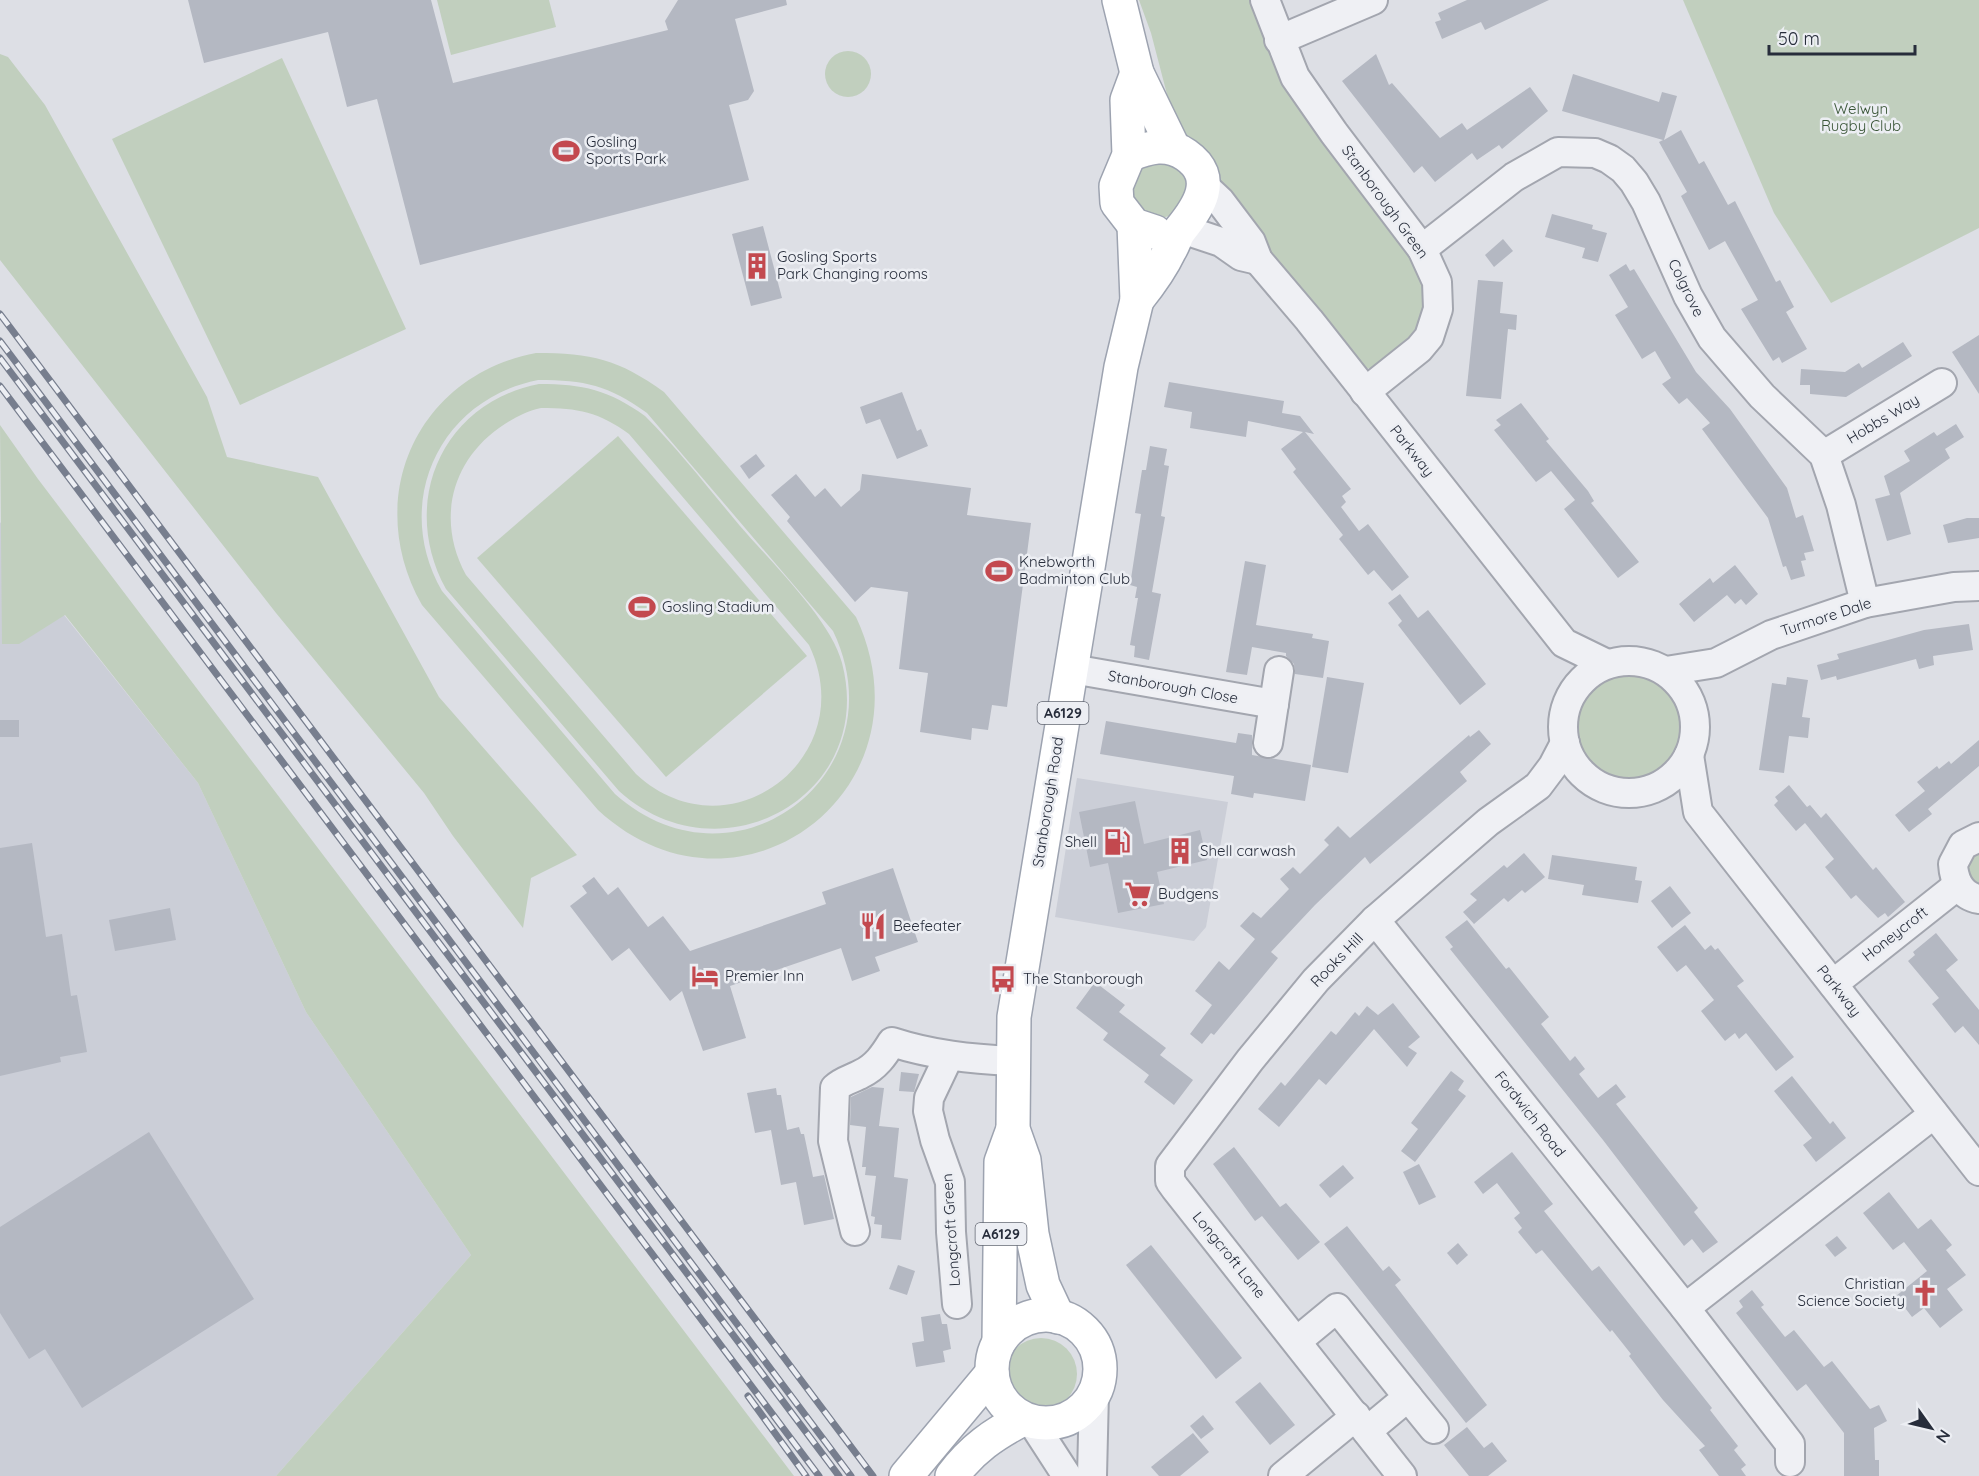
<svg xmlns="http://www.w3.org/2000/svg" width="1979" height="1476" font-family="Quicksand,sans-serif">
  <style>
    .built { fill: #cbced7 }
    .green { fill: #c1cfbe; fill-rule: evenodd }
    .building { fill: #b4b8c2 }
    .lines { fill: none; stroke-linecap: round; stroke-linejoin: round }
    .minor-casing { stroke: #a3a6af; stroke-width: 32 }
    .major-casing { stroke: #9da3b0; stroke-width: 36 }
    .minor { stroke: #eff0f4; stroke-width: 28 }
    .major { stroke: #fff; stroke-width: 33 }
    .rail-casing { stroke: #777e8e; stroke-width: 7 }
    .rail { stroke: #eceef3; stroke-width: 4.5; stroke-dasharray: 14; stroke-linecap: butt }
    .labels { text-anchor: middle; stroke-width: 5; stroke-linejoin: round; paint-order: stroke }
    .shield { fill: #eceef3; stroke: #626772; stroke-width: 1.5 }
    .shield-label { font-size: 14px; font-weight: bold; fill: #272d3b }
    .park-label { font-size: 15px; fill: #395536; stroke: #eceef3 }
    .poi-label { font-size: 15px; fill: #272d3b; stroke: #eceef3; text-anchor: start }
    .street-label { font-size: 15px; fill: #272d3b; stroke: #eceef3 }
  </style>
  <rect width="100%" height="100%" fill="#dddfe5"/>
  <g class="built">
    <path d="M0,522L64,615L198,783L306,1012L471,1255L276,1476H0Z"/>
    <path d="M1077,778L1228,802L1206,927L1194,941L1055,917Z"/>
  </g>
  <g class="green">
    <path d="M437,0H549L556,27L451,55Z"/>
    <path d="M1139,0H1258L1427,274L1423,329L1376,369L1362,368L1253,232L1216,173L1175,125L1151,33Z"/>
    <path d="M1683,0H1979V228L1831,303L1774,213Z"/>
    <circle cx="848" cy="74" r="23"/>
    <path d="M0,54L8,57L45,105L207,397L227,457L318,477L439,697L577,855L531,878L523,928L453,836L424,793L276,613L0,260Z"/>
    <path d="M282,58L406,329L240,405L112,139Z"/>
    <circle cx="1159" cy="190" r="28"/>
    <path d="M536,353C592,353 618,359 664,392L856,617C937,789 738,939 598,810L422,605C362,499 416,376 536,353ZM538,380C585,380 608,385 647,413L833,631C902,774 734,900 615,794L442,591C392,504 438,400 538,380Z"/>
    <path d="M539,384C583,384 609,390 645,416C679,450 709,489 740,526C770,561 831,620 842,663C877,796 720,882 619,791L446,589C399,504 441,403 539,384ZM541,408C578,408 599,412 629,434L809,645C863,758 728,859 636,774L466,575C437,522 450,463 499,428C512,419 526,411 541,408Z"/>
    <path d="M0,425L38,479L794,1476H276L471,1255L306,1012L198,783L65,615L19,644H2Z"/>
    <path d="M618,436L807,656L666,777L477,558Z"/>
    <circle cx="1628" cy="725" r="53"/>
    <path d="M1979,843V894L1959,862Z"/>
    <circle cx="1041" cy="1374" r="36"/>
  </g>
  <g class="building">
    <path d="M188,0H431L453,83L668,30L665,21L678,0H786L787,5L735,19L754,91L748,100L729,105L749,180L420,265L377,99L347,107L328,32L204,63Z"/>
    <path d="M1467,0H1549L1485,30L1481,22L1442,39L1435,22L1441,20L1438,13Z"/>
    <path d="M1376,54L1389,85L1392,83L1440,138L1462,123L1467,130L1530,87L1548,111L1502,149L1499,145L1477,160L1472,153L1435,182L1422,166L1414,173L1342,81Z"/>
    <path d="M1573,74L1659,102L1662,92L1677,96L1664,140L1681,130L1699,164L1704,161L1728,205L1735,201L1776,282L1780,280L1794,307L1786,312L1807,349L1782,363L1779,357L1773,361L1741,309L1758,300L1725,241L1709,250L1681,196L1687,192L1659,142L1663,140L1562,111Z"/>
    <path d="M1552,214L1593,225L1592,229L1607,233L1598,262L1582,258L1585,248L1545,237Z"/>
    <path d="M763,226L782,298L751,306L732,234Z"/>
    <path d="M1503,239L1513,251L1494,267L1485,255Z"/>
    <path d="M1626,264L1630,271L1634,269L1696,372L1730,409L1787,488L1796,518L1803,515L1814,551L1804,553L1806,560L1801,561L1805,576L1791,580L1786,566L1783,567L1768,518L1702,429L1710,423L1687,398L1679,404L1662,384L1671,378L1655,351L1642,359L1615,315L1628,307L1609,275Z"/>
    <path d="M1478,280L1503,282L1500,313L1517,315L1516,330L1508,329L1501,399L1466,396Z"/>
    <path d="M1979,335V394L1952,352Z"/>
    <path d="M1903,342L1912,356L1846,397L1810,394V385H1800L1801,369L1845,372L1859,363L1862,368Z"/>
    <path d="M1169,382L1284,401L1282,413L1300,416L1314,434L1305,432L1351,489L1342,496L1346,502L1341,507L1359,531L1368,524L1409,577L1392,591L1374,570L1368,575L1339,539L1343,535L1293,472L1296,469L1281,449L1303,432L1248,421L1246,437L1190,428L1192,412L1164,407Z"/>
    <path d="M902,392L917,431L921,429L928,446L897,459L880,419L866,424L860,407Z"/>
    <path d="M1521,403L1549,439L1546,441L1588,491L1594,501L1591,503L1639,562L1618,578L1564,509L1575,500L1551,471L1536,482L1494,430L1501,425L1496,420Z"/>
    <path d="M1956,424L1964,437L1945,449L1950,458L1900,493L1911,534L1887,541L1875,499L1890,495L1884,476L1910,461L1904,451L1934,432L1937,436Z"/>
    <path d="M1150,446L1167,449L1164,465L1169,466L1161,516L1165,517L1152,592L1161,594L1149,660L1134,657L1135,646L1130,645L1138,598H1135L1137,587L1130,585L1141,514L1135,513L1142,470H1146Z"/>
    <path d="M756,454L765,466L749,479L740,466Z"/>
    <path d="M796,474L815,497L825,488L841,507L860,490L862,474L971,488L967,515L1031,523L1007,707L992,705L988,730L972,728L971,740L920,732L928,673L899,669L908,592L871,587L855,602L787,521L790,517L771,495Z"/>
    <path d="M1967,518H1979V538L1948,543L1943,525Z"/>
    <path d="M1245,561L1266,565L1256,625L1313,634L1312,638L1329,641L1323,678L1295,674L1294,664L1286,656V653L1252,647L1247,675L1226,672Z"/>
    <path d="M1735,565L1758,594L1746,605L1741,599L1735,604L1727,595L1694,622L1679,604L1710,578L1713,583Z"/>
    <path d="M1400,594L1418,618L1428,610L1486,684L1460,705L1398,625L1402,621L1388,603Z"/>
    <path d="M1969,624L1973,650L1933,656L1934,665L1919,669L1916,659L1837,680L1836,676L1821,680L1817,665L1839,659L1837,654L1924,630Z"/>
    <path d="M1327,677L1364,683L1348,773L1312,767Z"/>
    <path d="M1787,677L1808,680L1802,717L1810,718L1808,738L1789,736L1784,773L1759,770L1772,683L1786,685Z"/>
    <rect x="0" y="720" width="19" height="17"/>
    <path d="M1106,721L1236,743L1238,733L1252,735V755L1311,765L1305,801L1254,793L1253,798L1231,794L1234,776L1100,754Z"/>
    <path d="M1479,730L1491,744L1460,772L1467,781L1370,864L1365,857L1315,905L1271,952L1278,958L1214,1035L1211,1033L1202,1044L1190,1034L1212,1005L1195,991L1219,961L1229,970L1255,939L1240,926L1253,912L1261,918L1289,889L1280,879L1293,867L1300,874L1329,845L1324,840L1338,826L1350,838L1469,735L1470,737Z"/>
    <path d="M1979,740V766L1928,809L1932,814L1909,832L1895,815L1925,791L1917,782L1937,766L1939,769L1949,761L1951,764Z"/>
    <path d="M1789,785L1807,807L1810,805L1821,818L1826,813L1873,870L1876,867L1905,902L1888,917L1885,913L1878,918L1856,895L1851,899L1825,867L1834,859L1805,823L1796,831L1774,805L1778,801L1775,797Z"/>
    <path d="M1135,801L1144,844L1200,830L1207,860L1157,872L1164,904L1118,913L1108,863L1090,867L1079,812Z"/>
    <path d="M32,843L46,937L62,934L71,996L77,995L87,1052L60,1057L61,1062L0,1076V848Z"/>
    <path d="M1524,853L1545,877L1525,893L1522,890L1508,902L1504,898L1474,924L1463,912L1477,900L1470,894L1504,865L1507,868Z"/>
    <path d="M1552,855L1637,867L1635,880L1642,881L1638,903L1582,895L1584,885L1548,879Z"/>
    <path d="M893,868L918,942L875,957L880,971L852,981L841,948L730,986L746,1038L703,1051L682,991L670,1001L629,948L612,961L570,906L587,893L582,886L594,877L608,895L618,887L648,927L663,916L690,951L826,904L822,892Z"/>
    <path d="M1670,886L1691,913L1672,928L1651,901Z"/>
    <path d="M170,908L176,940L115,951L109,920Z"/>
    <path d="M1467,920L1506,969L1509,967L1549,1017L1541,1024L1570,1061L1575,1056L1585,1069L1579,1074L1598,1098L1616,1084L1626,1097L1616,1104L1698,1208L1694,1212L1718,1242L1703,1253L1692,1239L1684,1246L1603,1140L1450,949L1453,947L1445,937Z"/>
    <path d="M1685,925L1705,950L1711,945L1715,950L1718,948L1744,981L1737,986L1794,1057L1776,1071L1746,1033L1739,1039L1735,1033L1725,1041L1701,1011L1714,1000L1686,965L1677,972L1657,947Z"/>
    <path d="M1936,933L1958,960L1946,970L1979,1010V1045L1963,1026L1955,1033L1932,1004L1939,998L1908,961L1915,955L1913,952Z"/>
    <path d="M1095,982L1125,1005L1119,1012L1166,1048L1160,1055L1193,1080L1174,1105L1144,1082L1149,1075L1103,1040L1108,1033L1076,1008Z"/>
    <path d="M1393,1003L1420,1037L1408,1047L1417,1053L1407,1067L1374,1029L1326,1085L1319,1079L1279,1127L1258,1109L1281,1082L1285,1086L1331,1031L1336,1035L1355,1012L1359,1016L1367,1006L1378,1015Z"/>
    <path d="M1451,1071L1464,1081L1458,1090L1466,1096L1415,1162L1401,1151L1418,1129L1411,1123Z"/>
    <path d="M901,1072L919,1074L914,1092L899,1091Z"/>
    <path d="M1792,1076L1830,1124L1833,1121L1846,1138L1816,1162L1803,1145L1812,1138L1774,1091Z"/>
    <path d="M872,1087L884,1088L879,1126L899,1128L894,1177L908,1179L901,1240L881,1238L882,1225L874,1224L875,1217L871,1216L876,1176L865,1175L866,1167H862L866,1127L850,1125L851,1097Z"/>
    <path d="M776,1088L777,1095H781L787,1130L799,1127L801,1134H804L813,1177L824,1175L834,1219L804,1225L796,1182L781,1185L771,1130L755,1133L747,1093Z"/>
    <path d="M149,1132L254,1299L82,1408L45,1349L29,1359L0,1313V1227Z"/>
    <path d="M1234,1147L1280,1207L1286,1203L1320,1242L1298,1260L1262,1216L1255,1221L1213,1164Z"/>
    <path d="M1512,1152L1553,1204L1544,1211L1592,1271L1599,1266L1712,1408L1710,1410L1738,1446L1734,1450L1746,1465L1741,1469L1746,1476H1719L1699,1450L1705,1446L1663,1400L1629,1356L1631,1354L1612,1330L1610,1332L1542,1250L1536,1254L1518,1232L1522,1228L1514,1218L1520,1213L1497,1183L1483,1194L1474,1182Z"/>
    <path d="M1419,1164L1436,1197L1419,1205L1403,1172Z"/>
    <path d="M1343,1165L1354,1178L1330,1198L1319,1185Z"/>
    <path d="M1889,1192L1918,1229L1931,1219L1952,1245L1946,1250L1966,1275L1947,1289L1963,1310L1940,1328L1924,1308L1912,1317L1896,1296L1927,1271L1904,1242L1893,1250L1863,1213Z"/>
    <path d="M1347,1226L1383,1271L1389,1266L1401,1280L1395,1285L1487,1405L1466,1423L1324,1244Z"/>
    <path d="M1837,1236L1847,1248L1835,1257L1825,1245Z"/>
    <path d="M1458,1243L1468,1255L1457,1265L1447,1253Z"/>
    <path d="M1151,1245L1242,1358L1216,1379L1126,1265Z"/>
    <path d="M898,1265L915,1271L907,1295L889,1289Z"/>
    <path d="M1752,1290L1764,1305L1761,1307L1785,1337L1794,1330L1824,1367L1832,1361L1870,1409L1879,1405L1887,1421L1874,1428L1875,1460H1879V1476H1844V1433L1806,1384L1797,1391L1736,1313L1743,1307L1739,1301Z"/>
    <path d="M940,1314L942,1324H947L951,1349L943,1351L945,1362L916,1367L912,1343L924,1341L921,1317Z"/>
    <path d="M1260,1382L1295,1425L1270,1445L1235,1402Z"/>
    <path d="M1203,1415L1214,1429L1201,1439L1190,1426Z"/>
    <path d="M1467,1427L1484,1448L1492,1442L1507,1461L1488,1476H1469L1444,1445Z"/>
    <path d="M1193,1433L1209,1452L1180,1476H1159L1151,1467Z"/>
  </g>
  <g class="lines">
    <defs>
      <g id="minor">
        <path d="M1265,0L1295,77L1334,133L1422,249L1437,282L1438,309L1429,337L1419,349L1365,392"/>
        <path d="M1279,40L1373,0"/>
        <path d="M1204,186L1220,201L1251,242L1258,260L1309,320L1564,643L1607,664"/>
        <path d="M1182,229L1221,242L1241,256L1258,260"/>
        <path d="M1422,249L1514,177L1558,152L1595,153L1609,159L1623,169L1634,182L1646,202L1688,296L1712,338L1762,396L1824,455L1841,505L1865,603"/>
        <path d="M1824,455L1942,383"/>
        <circle cx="1629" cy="727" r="66"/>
        <path d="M1072,669L1274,704"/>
        <path d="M1666,671L1716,663L1771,635L1865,603L1954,587L1979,586"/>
        <path d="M1268,743L1279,671"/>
        <path d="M1689,755L1698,812L1979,1171"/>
        <path d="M1979,837L1963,845L1953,864C1954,881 1961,896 1979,899"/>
        <path d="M1375,920L1685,1308L1790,1444V1462"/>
        <path d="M1833,984L1958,885"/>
        <path d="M949,1056L929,1098L928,1111L935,1140L950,1182L951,1232L957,1304"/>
        <path d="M855,1231L833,1141L835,1088C842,1081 852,1079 861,1074C876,1067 884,1055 892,1042C932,1055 971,1059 1012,1061"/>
        <path d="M1685,1308L1934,1114"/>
        <path d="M1297,1341L1337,1308L1408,1397L1367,1431"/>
        <path d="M1408,1397L1434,1429"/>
        <path d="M1032,1422L1067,1476"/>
        <path d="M1092,1476L1094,1393"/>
        <path d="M1283,1476L1356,1416"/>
        <path d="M1402,1476L1175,1188L1170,1181V1166L1250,1060L1316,980L1375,920L1488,822L1538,786L1553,766L1565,743"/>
      </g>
      <g id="major">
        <path d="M1119,0L1137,73L1173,147"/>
        <path d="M1137,73L1127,100L1129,155L1116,186L1117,203L1134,225L1155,232"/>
        <path d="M1129,155C1149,147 1167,142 1186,155C1219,178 1198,208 1180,230C1176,235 1174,244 1170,250C1161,269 1150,284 1137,300"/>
        <circle cx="1046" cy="1369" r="54"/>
        <path d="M1058,1317L1043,1285L1032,1234L1024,1160L1013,1129L1014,1017L1121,367L1137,300L1134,225"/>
        <path d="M999,1342L1001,1162L1013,1129"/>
        <path d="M906,1476L992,1373"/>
        <path d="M952,1476C972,1449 994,1434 1023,1419"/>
      </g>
    </defs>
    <use href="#minor" class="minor-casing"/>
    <use href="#major" class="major-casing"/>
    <use href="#minor" class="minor"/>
    <use href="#major" class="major"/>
    <defs>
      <g id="rail">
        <path d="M0,314L873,1476"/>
        <path d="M0,341L851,1476"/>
        <path d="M0,358L839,1476"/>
        <path d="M0,386L819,1476"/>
        <path d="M748,1396L806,1476"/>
      </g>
    </defs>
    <use href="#rail" class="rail-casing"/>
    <use href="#rail" class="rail"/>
  </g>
  <defs>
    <symbol id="stadium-bare" viewBox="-9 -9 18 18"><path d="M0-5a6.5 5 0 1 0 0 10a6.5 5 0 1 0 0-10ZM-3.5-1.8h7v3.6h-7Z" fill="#c3494f" stroke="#eceef3" stroke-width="2.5" paint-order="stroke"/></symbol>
    <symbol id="building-bare" viewBox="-9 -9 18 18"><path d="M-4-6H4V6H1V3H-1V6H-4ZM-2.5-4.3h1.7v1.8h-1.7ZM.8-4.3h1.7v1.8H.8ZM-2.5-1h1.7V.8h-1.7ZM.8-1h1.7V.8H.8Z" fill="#c3494f" stroke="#eceef3" stroke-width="2.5" paint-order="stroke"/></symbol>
    <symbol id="fuel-bare" viewBox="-9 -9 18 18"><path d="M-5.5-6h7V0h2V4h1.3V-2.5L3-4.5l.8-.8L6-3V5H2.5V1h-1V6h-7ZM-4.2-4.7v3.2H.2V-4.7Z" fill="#c3494f" stroke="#eceef3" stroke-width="2.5" paint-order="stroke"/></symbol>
    <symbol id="supermarket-bare" viewBox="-9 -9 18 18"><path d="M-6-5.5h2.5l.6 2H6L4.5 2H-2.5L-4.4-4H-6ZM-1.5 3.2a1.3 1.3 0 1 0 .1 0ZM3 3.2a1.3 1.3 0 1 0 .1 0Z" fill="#c3494f" stroke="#eceef3" stroke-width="2.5" paint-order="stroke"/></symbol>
    <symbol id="restaurant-bare" viewBox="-9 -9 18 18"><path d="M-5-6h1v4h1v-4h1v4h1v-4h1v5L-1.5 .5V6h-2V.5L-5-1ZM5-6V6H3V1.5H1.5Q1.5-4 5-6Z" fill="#c3494f" stroke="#eceef3" stroke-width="2.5" paint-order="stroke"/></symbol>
    <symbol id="hotel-bare" viewBox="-9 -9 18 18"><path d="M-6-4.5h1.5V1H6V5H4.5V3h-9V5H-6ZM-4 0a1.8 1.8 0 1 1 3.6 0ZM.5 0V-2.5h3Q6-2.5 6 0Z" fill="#c3494f" stroke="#eceef3" stroke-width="2.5" paint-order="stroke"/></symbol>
    <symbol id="bus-bare" viewBox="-9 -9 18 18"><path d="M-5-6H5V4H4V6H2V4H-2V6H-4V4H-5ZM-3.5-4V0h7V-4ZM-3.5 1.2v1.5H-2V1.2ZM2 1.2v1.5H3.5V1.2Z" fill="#c3494f" stroke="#eceef3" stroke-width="2.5" paint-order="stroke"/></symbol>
    <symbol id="church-bare" viewBox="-9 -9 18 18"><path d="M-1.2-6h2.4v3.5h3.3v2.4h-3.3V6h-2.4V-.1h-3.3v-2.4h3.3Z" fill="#c3494f" stroke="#eceef3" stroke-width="2.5" paint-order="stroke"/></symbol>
  </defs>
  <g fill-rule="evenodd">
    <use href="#stadium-bare" x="547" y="132" width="38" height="38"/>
    <use href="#building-bare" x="738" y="247" width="38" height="38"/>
    <use href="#stadium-bare" x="980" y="552" width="38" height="38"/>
    <use href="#stadium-bare" x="623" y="588" width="38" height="38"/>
    <use href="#fuel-bare" x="1098" y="823" width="38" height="38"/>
    <use href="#building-bare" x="1161" y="832" width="38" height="38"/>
    <use href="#supermarket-bare" x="1119" y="875" width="38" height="38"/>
    <use href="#restaurant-bare" x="854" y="907" width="38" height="38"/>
    <use href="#hotel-bare" x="686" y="957" width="38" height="38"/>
    <use href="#bus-bare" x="984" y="960" width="38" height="38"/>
    <use href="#church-bare" x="1906" y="1274" width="38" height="38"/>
  </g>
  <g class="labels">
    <g class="shield">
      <rect x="1037.5" y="702" width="51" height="22" rx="4.5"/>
      <rect x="975.5" y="1223" width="51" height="22" rx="4.5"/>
    </g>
    <g class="shield-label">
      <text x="1063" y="718">A6129</text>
      <text x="1001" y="1239">A6129</text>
    </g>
    <g class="park-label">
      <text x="1861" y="114">Welwyn<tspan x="1861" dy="17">Rugby Club</tspan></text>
    </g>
    <g class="poi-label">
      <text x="586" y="147">Gosling<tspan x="586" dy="17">Sports Park</tspan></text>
      <text x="777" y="262">Gosling Sports<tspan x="777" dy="17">Park Changing rooms</tspan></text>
      <text x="1019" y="567">Knebworth<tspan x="1019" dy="17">Badminton Club</tspan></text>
      <text x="662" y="612">Gosling Stadium</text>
      <text x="1097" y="847" text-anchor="end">Shell</text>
      <text x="1200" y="856">Shell carwash</text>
      <text x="1158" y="899">Budgens</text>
      <text x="893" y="931">Beefeater</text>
      <text x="725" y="981">Premier Inn</text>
      <text x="1023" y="984">The Stanborough</text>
      <text x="1905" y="1289" text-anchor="end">Christian<tspan x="1905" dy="17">Science Society</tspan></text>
    </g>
    <g class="street-label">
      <text transform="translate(1385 202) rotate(54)" y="5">Stanborough Green</text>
      <text transform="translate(1686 288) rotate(64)" y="5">Colgrove</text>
      <text transform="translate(1883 419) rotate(-31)" y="5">Hobbs Way</text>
      <text transform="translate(1412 451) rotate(52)" y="5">Parkway</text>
      <text transform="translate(1826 617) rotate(-18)" y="5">Turmore Dale</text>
      <text transform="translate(1173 687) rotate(10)" y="5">Stanborough Close</text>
      <text transform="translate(1048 802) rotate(-81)" y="5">Stanborough Road</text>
      <text transform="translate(1895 934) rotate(-38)" y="5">Honeycroft</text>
      <text transform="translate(1337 960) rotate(-46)" y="5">Rooks Hill</text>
      <text transform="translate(1839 991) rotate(52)" y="5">Parkway</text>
      <text transform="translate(1530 1114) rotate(52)" y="5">Fordwich Road</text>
      <text transform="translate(951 1230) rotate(-94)" y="5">Longcroft Green</text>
      <text transform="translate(1229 1255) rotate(51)" y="5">Longcroft Lane</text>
    </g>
  </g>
  <g transform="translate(1931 1428) rotate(124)" stroke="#eceef3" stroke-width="4.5" paint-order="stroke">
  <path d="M0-4.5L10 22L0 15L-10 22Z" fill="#272d3b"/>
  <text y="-9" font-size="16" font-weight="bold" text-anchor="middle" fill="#272d3b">N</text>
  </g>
  <path d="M1769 45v9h146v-9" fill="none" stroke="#272d3b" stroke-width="3"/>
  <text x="1778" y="45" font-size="18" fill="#272d3b" stroke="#eceef3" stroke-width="4.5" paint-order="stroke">50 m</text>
</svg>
